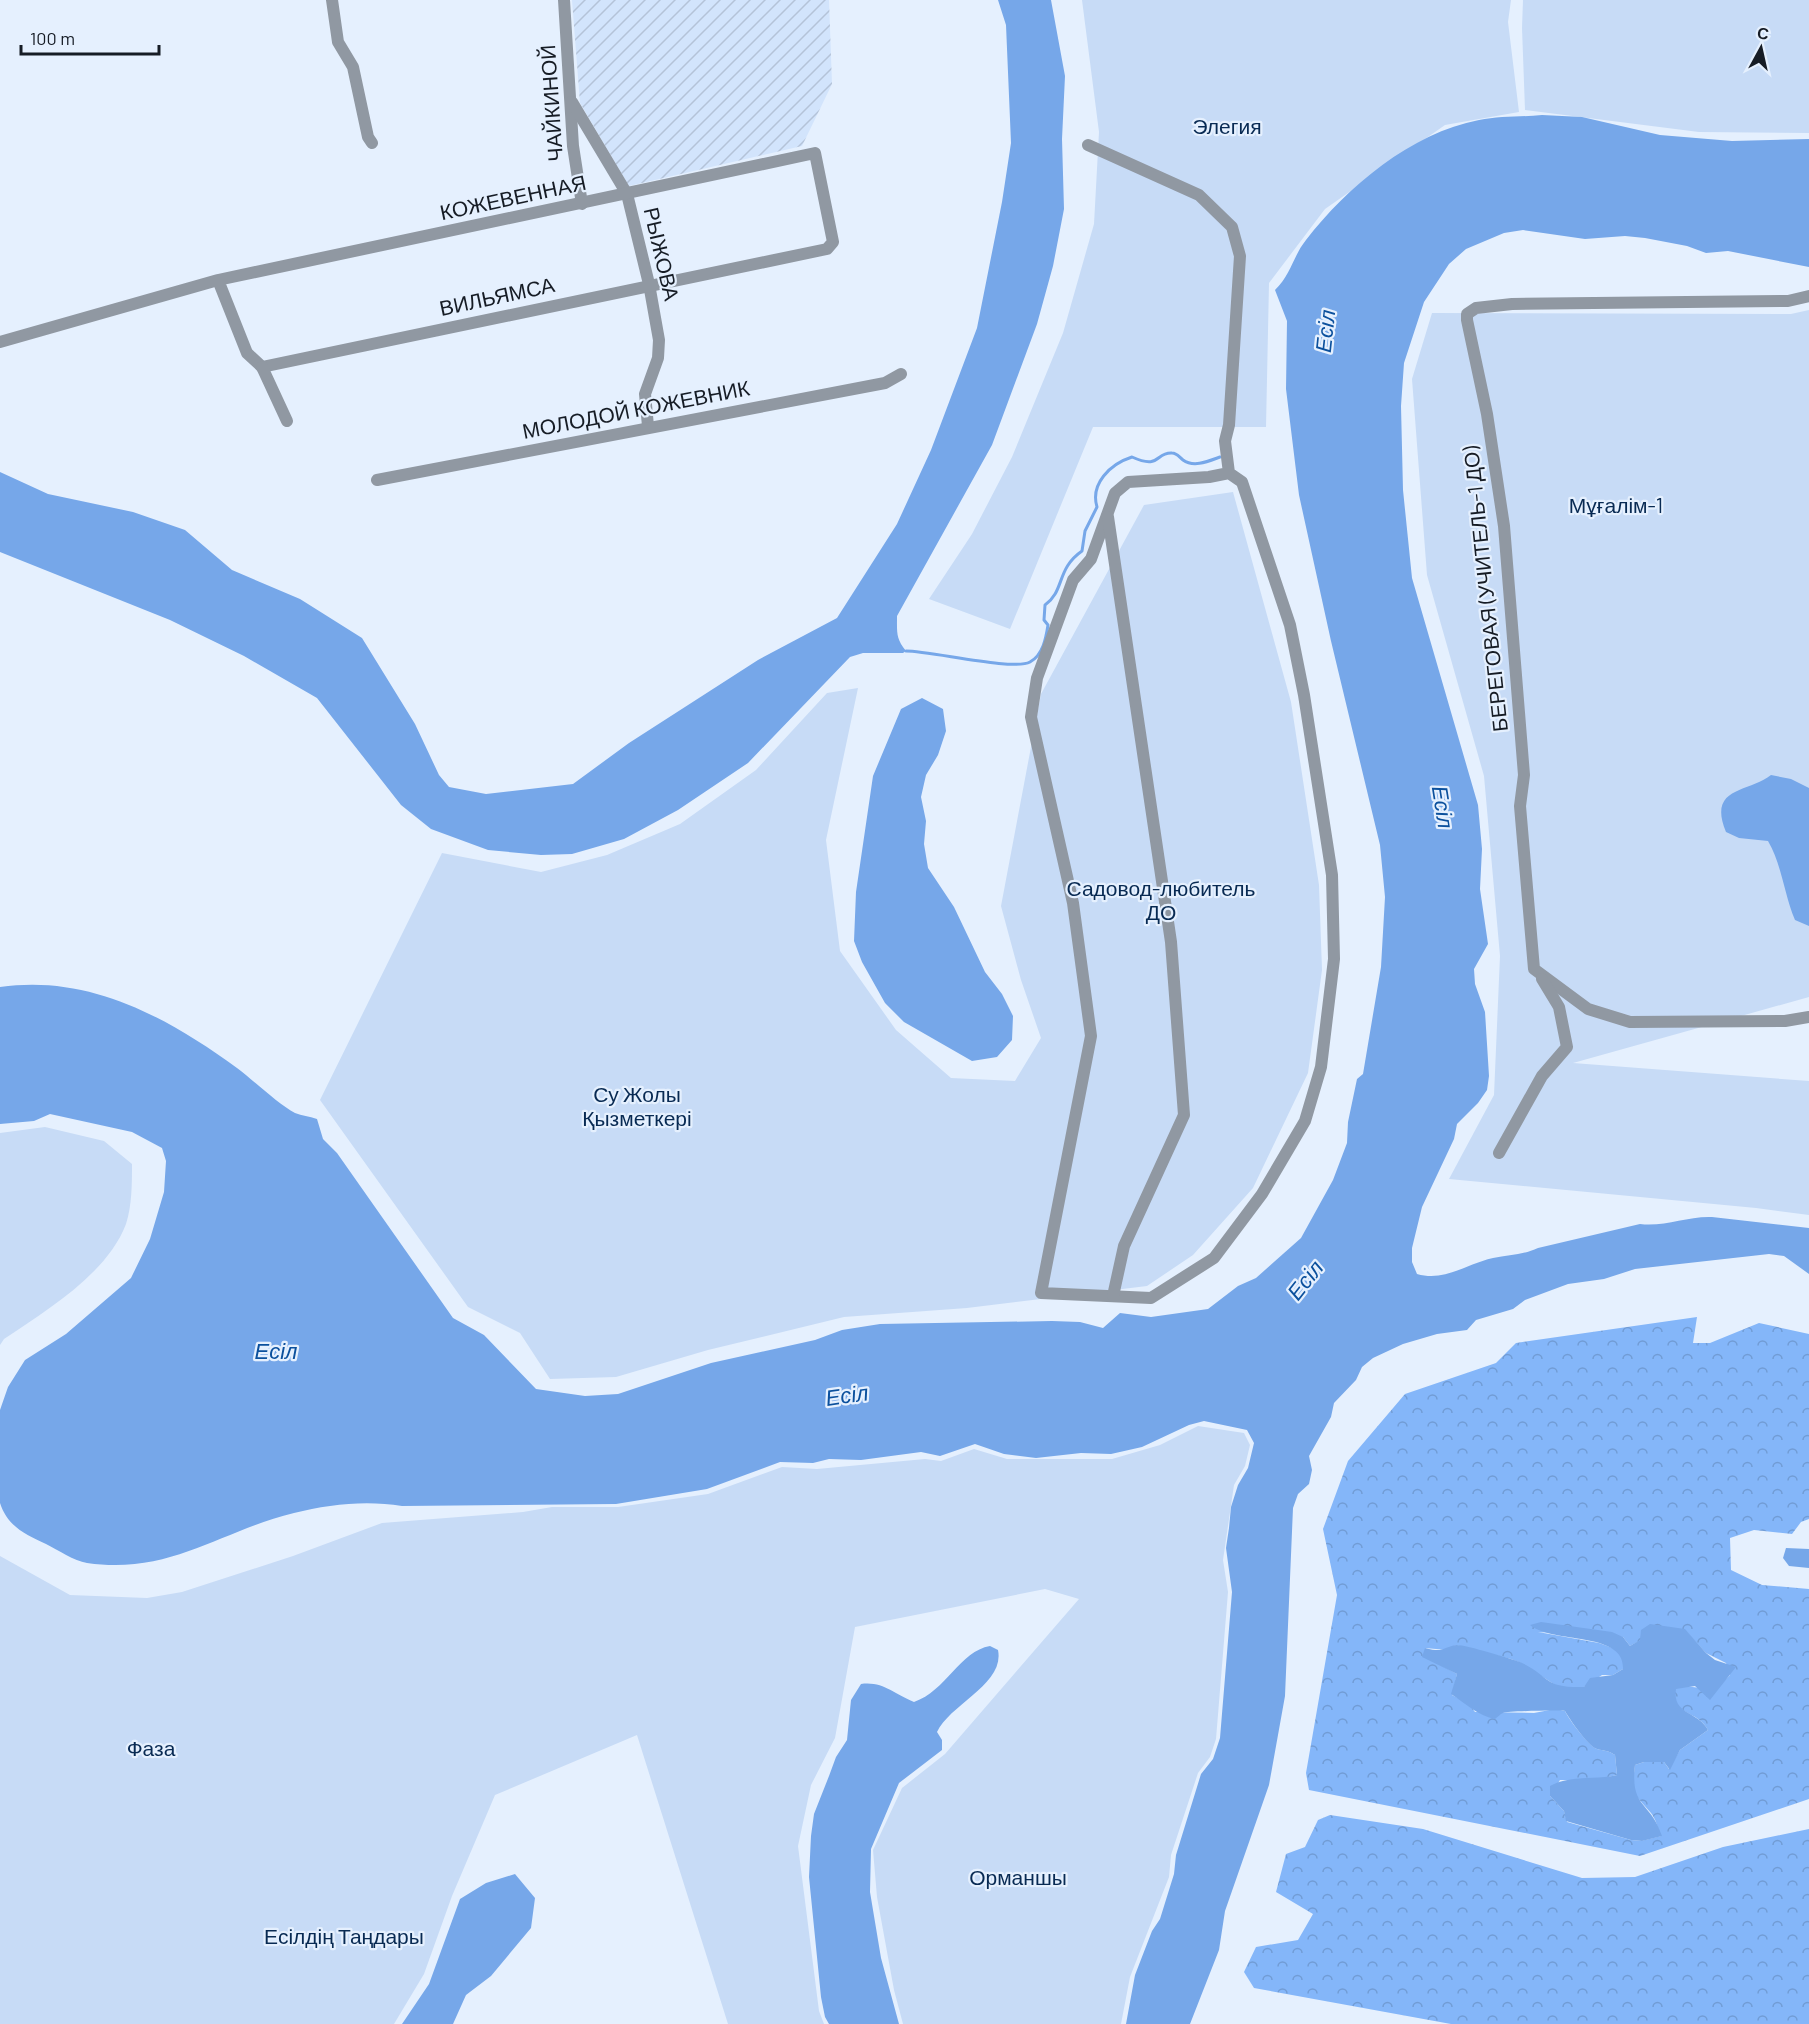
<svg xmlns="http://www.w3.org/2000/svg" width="1809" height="2024" font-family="Barlow,sans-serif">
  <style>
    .industrial { fill: url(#industrial-furrows) }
    .forest { fill: url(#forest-crowns); fill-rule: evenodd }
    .garden { fill: #c7dbf6 }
    .water { fill: #76a7e9 }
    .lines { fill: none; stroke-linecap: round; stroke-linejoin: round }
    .stream { stroke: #76a7e9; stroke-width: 3 }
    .minor { stroke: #9098a2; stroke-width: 12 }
    .labels { text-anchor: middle; stroke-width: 4.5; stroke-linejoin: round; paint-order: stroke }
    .street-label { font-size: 21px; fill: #161c25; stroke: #e5f0fe }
    .park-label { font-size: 21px; fill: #082a53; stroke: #e5f0fe }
    .water-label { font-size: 22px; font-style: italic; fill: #0b509d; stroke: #e5f0fe }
  </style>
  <defs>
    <pattern id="industrial-furrows" width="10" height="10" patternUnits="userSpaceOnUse" patternTransform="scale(1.5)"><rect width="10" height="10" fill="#d2e4fc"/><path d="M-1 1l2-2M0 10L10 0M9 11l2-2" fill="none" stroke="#b4c3d8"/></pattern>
    <pattern id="forest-crowns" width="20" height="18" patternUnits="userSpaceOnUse" patternTransform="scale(1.5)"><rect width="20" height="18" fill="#84b6f9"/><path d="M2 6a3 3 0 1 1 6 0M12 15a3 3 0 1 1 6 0" fill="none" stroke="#719cd5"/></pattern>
  </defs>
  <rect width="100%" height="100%" fill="#e5f0fe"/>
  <path class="industrial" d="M572,0H829L832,84L802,146L629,186L580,103Z"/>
  <g class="forest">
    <path d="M1697,1317L1693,1343H1710L1759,1323L1809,1334V1519L1801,1522L1792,1534L1754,1530L1730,1538L1731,1570L1762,1585L1809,1589V1799L1640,1856L1309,1790L1306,1773L1337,1595L1323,1529L1348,1461L1405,1394L1496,1363L1516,1343ZM1684,1629L1706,1653L1726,1663L1730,1675L1715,1690L1685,1686L1675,1688C1671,1717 1697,1709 1708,1730L1680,1750L1669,1769L1664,1762H1644L1635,1765C1631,1797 1633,1791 1651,1813C1656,1819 1658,1829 1661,1836L1641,1841L1631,1840L1567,1822L1564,1811L1550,1796L1560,1780H1595L1617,1775L1615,1755C1608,1750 1604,1751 1597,1749C1589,1746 1569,1720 1565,1711L1555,1709L1534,1713L1475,1712L1469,1704L1452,1695L1457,1674L1431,1660L1425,1648L1447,1650L1456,1645L1511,1659L1521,1663L1560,1688L1584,1687L1602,1675H1613L1623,1669V1660L1618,1650L1599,1643L1538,1632L1623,1637L1630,1646L1641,1640Z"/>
    <path d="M1330,1815L1423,1829L1582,1878L1635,1877L1723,1847L1809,1829V2024H1451L1254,1988L1244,1972L1256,1947L1298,1940L1313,1914L1276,1892L1286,1854L1305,1847L1318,1820Z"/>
  </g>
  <g class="garden">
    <path d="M1082,0H1511L1508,22L1519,112L1445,125L1325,209L1269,283L1266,427H1093L1010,629L929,599L972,534L1012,457L1063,333L1094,224L1099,132Z"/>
    <path d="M1523,0H1809V133L1699,132L1525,110L1522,28Z"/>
    <path d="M1809,310V997L1573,1063L1809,1081V1215L1756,1208L1449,1179L1494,1095L1500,956L1484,776L1427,575L1412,379L1432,313L1791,314Z"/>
    <path d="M1233,492L1291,702L1319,885L1322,970L1308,1073L1253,1188L1193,1255L1147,1286L967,1308L844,1317L708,1350L616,1377L550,1379L520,1333L468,1307L320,1100L442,853L541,872L607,855L680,824L756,770L827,693L858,688L826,840L840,951L896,1030L951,1078L1015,1081L1041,1038L1021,980L1001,906L1041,694L1144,505Z"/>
    <path d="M45,1127L104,1141L132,1164C132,1183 132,1206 126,1224C107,1274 47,1310 4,1339L0,1345V1133Z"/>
    <path d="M1198,1426L1244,1433L1250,1445L1245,1466L1234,1485L1223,1560L1228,1592L1216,1739L1210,1757L1198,1773L1171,1855L1169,1877L1130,1977L1121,2024H903L894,1990L877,1897L873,1850L902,1788L945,1754L1079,1599L1045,1589L855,1627L835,1738L811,1785L798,1846L819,2011L824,2024H728L637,1735L495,1795L452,1896L424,1974L394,2024H0V1556L70,1595L147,1598L182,1592L293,1556L382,1523L523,1512L552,1507H618L708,1494L782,1467L817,1469L925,1459L941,1461L974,1449L1007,1459H1112L1160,1445Z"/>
  </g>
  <g class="water">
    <path d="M998,0H1051L1065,76L1062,139L1064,209L1053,266L1037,324L992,445L897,616C897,634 896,638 906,651L903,653H863L850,657L748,763L678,810L624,839L572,854L541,855L488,850L431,829L401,805L317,698L244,656L170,620L0,552V472L48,494L133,512L185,530L232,570L300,599L362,638L415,724L439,775L449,787L486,794L573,784L629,743L758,660L837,618L897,524L931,450L977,328L1002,202L1011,143L1006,25Z"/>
    <path d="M1542,115L1582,117L1660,135L1732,141L1809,139V267L1728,251L1706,253L1687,246L1645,238L1625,236L1585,239L1523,230L1504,233L1466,249L1449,264L1424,302L1404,363L1401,406L1403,490L1412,578L1478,805L1482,849L1480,889L1488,944L1474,969L1475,984L1485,1012L1489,1076L1487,1090L1478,1103L1457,1124L1454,1139L1422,1207L1412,1248V1262L1417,1274C1445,1282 1466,1264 1493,1258C1509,1255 1523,1255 1538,1248L1640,1224C1665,1227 1687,1216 1712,1217L1809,1228V1274L1784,1256L1769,1254L1635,1269L1604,1279L1568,1284L1525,1300L1513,1309L1476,1320L1467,1330L1437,1334L1403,1344L1373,1358L1362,1367L1356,1380L1334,1403L1331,1417L1309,1456L1312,1470L1309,1484L1298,1494L1293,1508L1285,1696L1269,1785L1225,1911L1219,1950L1190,2024H1126L1135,1975L1152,1931L1160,1919L1174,1874L1176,1855L1201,1774L1213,1759L1220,1738L1232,1592L1226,1548L1229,1528L1231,1507L1238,1485L1248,1468L1254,1443L1247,1430L1204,1421L1189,1425L1142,1447L1111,1454L1081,1453L1036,1458L1004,1454L975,1444L940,1456L921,1452L861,1460L829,1459L813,1463L780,1462L707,1489L616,1504L402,1506C367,1500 329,1504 294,1513C220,1531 171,1575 87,1563C74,1561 58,1550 46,1544C25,1534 8,1527 0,1503V1410L8,1387L25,1360L66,1334L131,1278L150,1239L164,1192L166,1161L162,1148L132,1132L50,1114L34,1121L0,1124V987C89,974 167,1017 237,1068C253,1080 279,1105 295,1113C302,1116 309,1116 317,1119L323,1139L337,1153L453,1318L484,1335L536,1389L585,1396L618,1394L711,1363L815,1340L842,1330L880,1324L1052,1321L1080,1322L1103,1328L1120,1313L1151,1317L1208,1309L1238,1286L1256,1278L1301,1238L1333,1180L1347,1143L1348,1122L1357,1079L1363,1074L1381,967L1385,897L1380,845L1331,641L1299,495L1286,389L1287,321L1275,290C1291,275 1293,256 1306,240C1347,187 1411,133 1479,120C1499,116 1522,117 1542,115Z"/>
    <path d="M922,698L943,709L946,731L938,755L926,775L921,797L926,821L924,844L928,868L954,907L985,972L1002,994L1013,1016L1012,1040L997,1057L972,1061L904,1022L885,1003L862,962L854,941L856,892L873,776L901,709Z"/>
    <path d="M1771,775L1791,779L1809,788V926L1795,920C1784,894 1782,865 1768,841L1739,838L1726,832C1707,786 1749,793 1771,775Z"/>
    <path d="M1786,1548L1809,1549V1568L1789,1566L1783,1558Z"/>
    <path d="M1541,1622L1612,1632L1623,1637L1630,1646L1640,1640L1641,1630L1650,1624L1685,1629L1706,1653L1715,1660L1736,1667L1710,1700L1695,1686L1676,1689C1672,1715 1698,1711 1708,1730L1680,1750L1670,1770L1664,1762H1644L1635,1765C1630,1809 1650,1800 1662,1836L1642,1841L1631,1840L1566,1821L1564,1811L1550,1796V1786C1569,1775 1595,1780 1617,1775L1615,1755C1608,1750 1604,1751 1597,1749C1588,1746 1570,1720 1565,1711C1560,1710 1507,1711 1503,1713C1500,1714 1498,1717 1495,1719C1479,1716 1466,1704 1451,1694L1457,1674L1422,1657L1425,1648C1444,1653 1441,1648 1456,1645C1463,1644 1513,1659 1520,1662C1552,1677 1542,1688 1584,1687L1590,1678L1613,1675L1623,1669C1625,1631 1553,1644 1530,1625Z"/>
    <path d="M990,1646L998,1650C1005,1684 950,1704 937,1732L942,1740V1750L899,1783L871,1849L870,1892L881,1958L899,2024H829L825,2017L821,1997L809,1877L811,1836L814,1814L829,1776L836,1757L847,1740L851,1700L861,1684C883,1681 894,1694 914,1702C946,1691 960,1651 990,1646Z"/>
    <path d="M515,1874L535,1898L531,1928L491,1976L466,1995L453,2024H402L429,1984L460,1899L486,1883Z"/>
  </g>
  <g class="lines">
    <path class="stream" d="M906,651C931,651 1014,671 1030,662C1043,655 1046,638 1048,625L1044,620L1045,605C1065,591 1056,569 1082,551L1085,531L1097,507C1090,484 1110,464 1132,457C1161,470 1155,452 1172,453C1177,453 1179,457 1183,460C1194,468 1209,461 1220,457"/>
    <g class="minor">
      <path d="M332,0L338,42L353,67L368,137L372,143"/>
      <path d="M564,0L573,146L582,204"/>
      <path d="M572,102L627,194L649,284L659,340L658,358L645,394L648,426"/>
      <path d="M1088,145L1199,195L1232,227L1240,256L1229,425L1225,441L1229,473L1242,482L1290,625L1304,695L1332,875L1334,959L1321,1067L1305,1121L1262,1194L1214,1258L1151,1298L1041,1293L1091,1036L1073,903L1031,717L1037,678L1073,580L1091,559L1115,493L1128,482L1209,477L1229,473"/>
      <path d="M1809,296L1788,301L1512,304L1476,308L1467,314V320L1487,414L1504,526L1524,775L1520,806L1534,969L1588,1009L1630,1022L1785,1021L1809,1017"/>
      <path d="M0,342L218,280L815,153L833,242L827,249L262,367L247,353L218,280"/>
      <path d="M262,367L287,421"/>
      <path d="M377,480L885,383L901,374"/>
      <path d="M1108,517L1171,942L1184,1115L1124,1246L1113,1296"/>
      <path d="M1499,1153L1542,1076L1567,1047L1559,1007L1542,979"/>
    </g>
  </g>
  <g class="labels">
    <g class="street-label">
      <text transform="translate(552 103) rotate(-94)" y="7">ЧАЙКИНОЙ</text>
      <text transform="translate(513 198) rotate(-12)" y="7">КОЖЕВЕННАЯ</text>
      <text transform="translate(661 254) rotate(77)" y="7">РЫЖОВА</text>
      <text transform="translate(497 297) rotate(-12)" y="7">ВИЛЬЯМСА</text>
      <text transform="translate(636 410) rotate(-11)" y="7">МОЛОДОЙ КОЖЕВНИК</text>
      <text transform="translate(1486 589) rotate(-96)" y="7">БЕРЕГОВАЯ (УЧИТЕЛЬ-1 ДО)</text>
    </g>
    <g class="park-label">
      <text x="1227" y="134">Элегия</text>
      <text x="1616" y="513">Мұғалім-1</text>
      <text x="1161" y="896">Садовод-любитель<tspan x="1161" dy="24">ДО</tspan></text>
      <text x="637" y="1102">Су Жолы<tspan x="637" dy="24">Қызметкері</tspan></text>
      <text x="151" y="1756">Фаза</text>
      <text x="1018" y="1885">Орманшы</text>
      <text x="344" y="1944">Есілдің Таңдары</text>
    </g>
    <g class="water-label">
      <text transform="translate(1325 331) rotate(-84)" y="8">Есіл</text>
      <text transform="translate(1443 807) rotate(81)" y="8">Есіл</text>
      <text transform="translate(1305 1280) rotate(-52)" y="8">Есіл</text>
      <text x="276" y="1359">Есіл</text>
      <text transform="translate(847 1395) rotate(-8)" y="8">Есіл</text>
    </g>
  </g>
  <g transform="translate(1761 48) rotate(8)" stroke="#e5f0fe" stroke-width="4.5" paint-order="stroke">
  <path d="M0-4.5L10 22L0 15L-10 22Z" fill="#161c25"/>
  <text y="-9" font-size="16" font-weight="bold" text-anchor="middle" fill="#161c25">С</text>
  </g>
  <path d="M21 45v9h138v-9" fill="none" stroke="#161c25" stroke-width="3"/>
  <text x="30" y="45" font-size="18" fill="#161c25" stroke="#e5f0fe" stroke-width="4.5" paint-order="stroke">100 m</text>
</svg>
